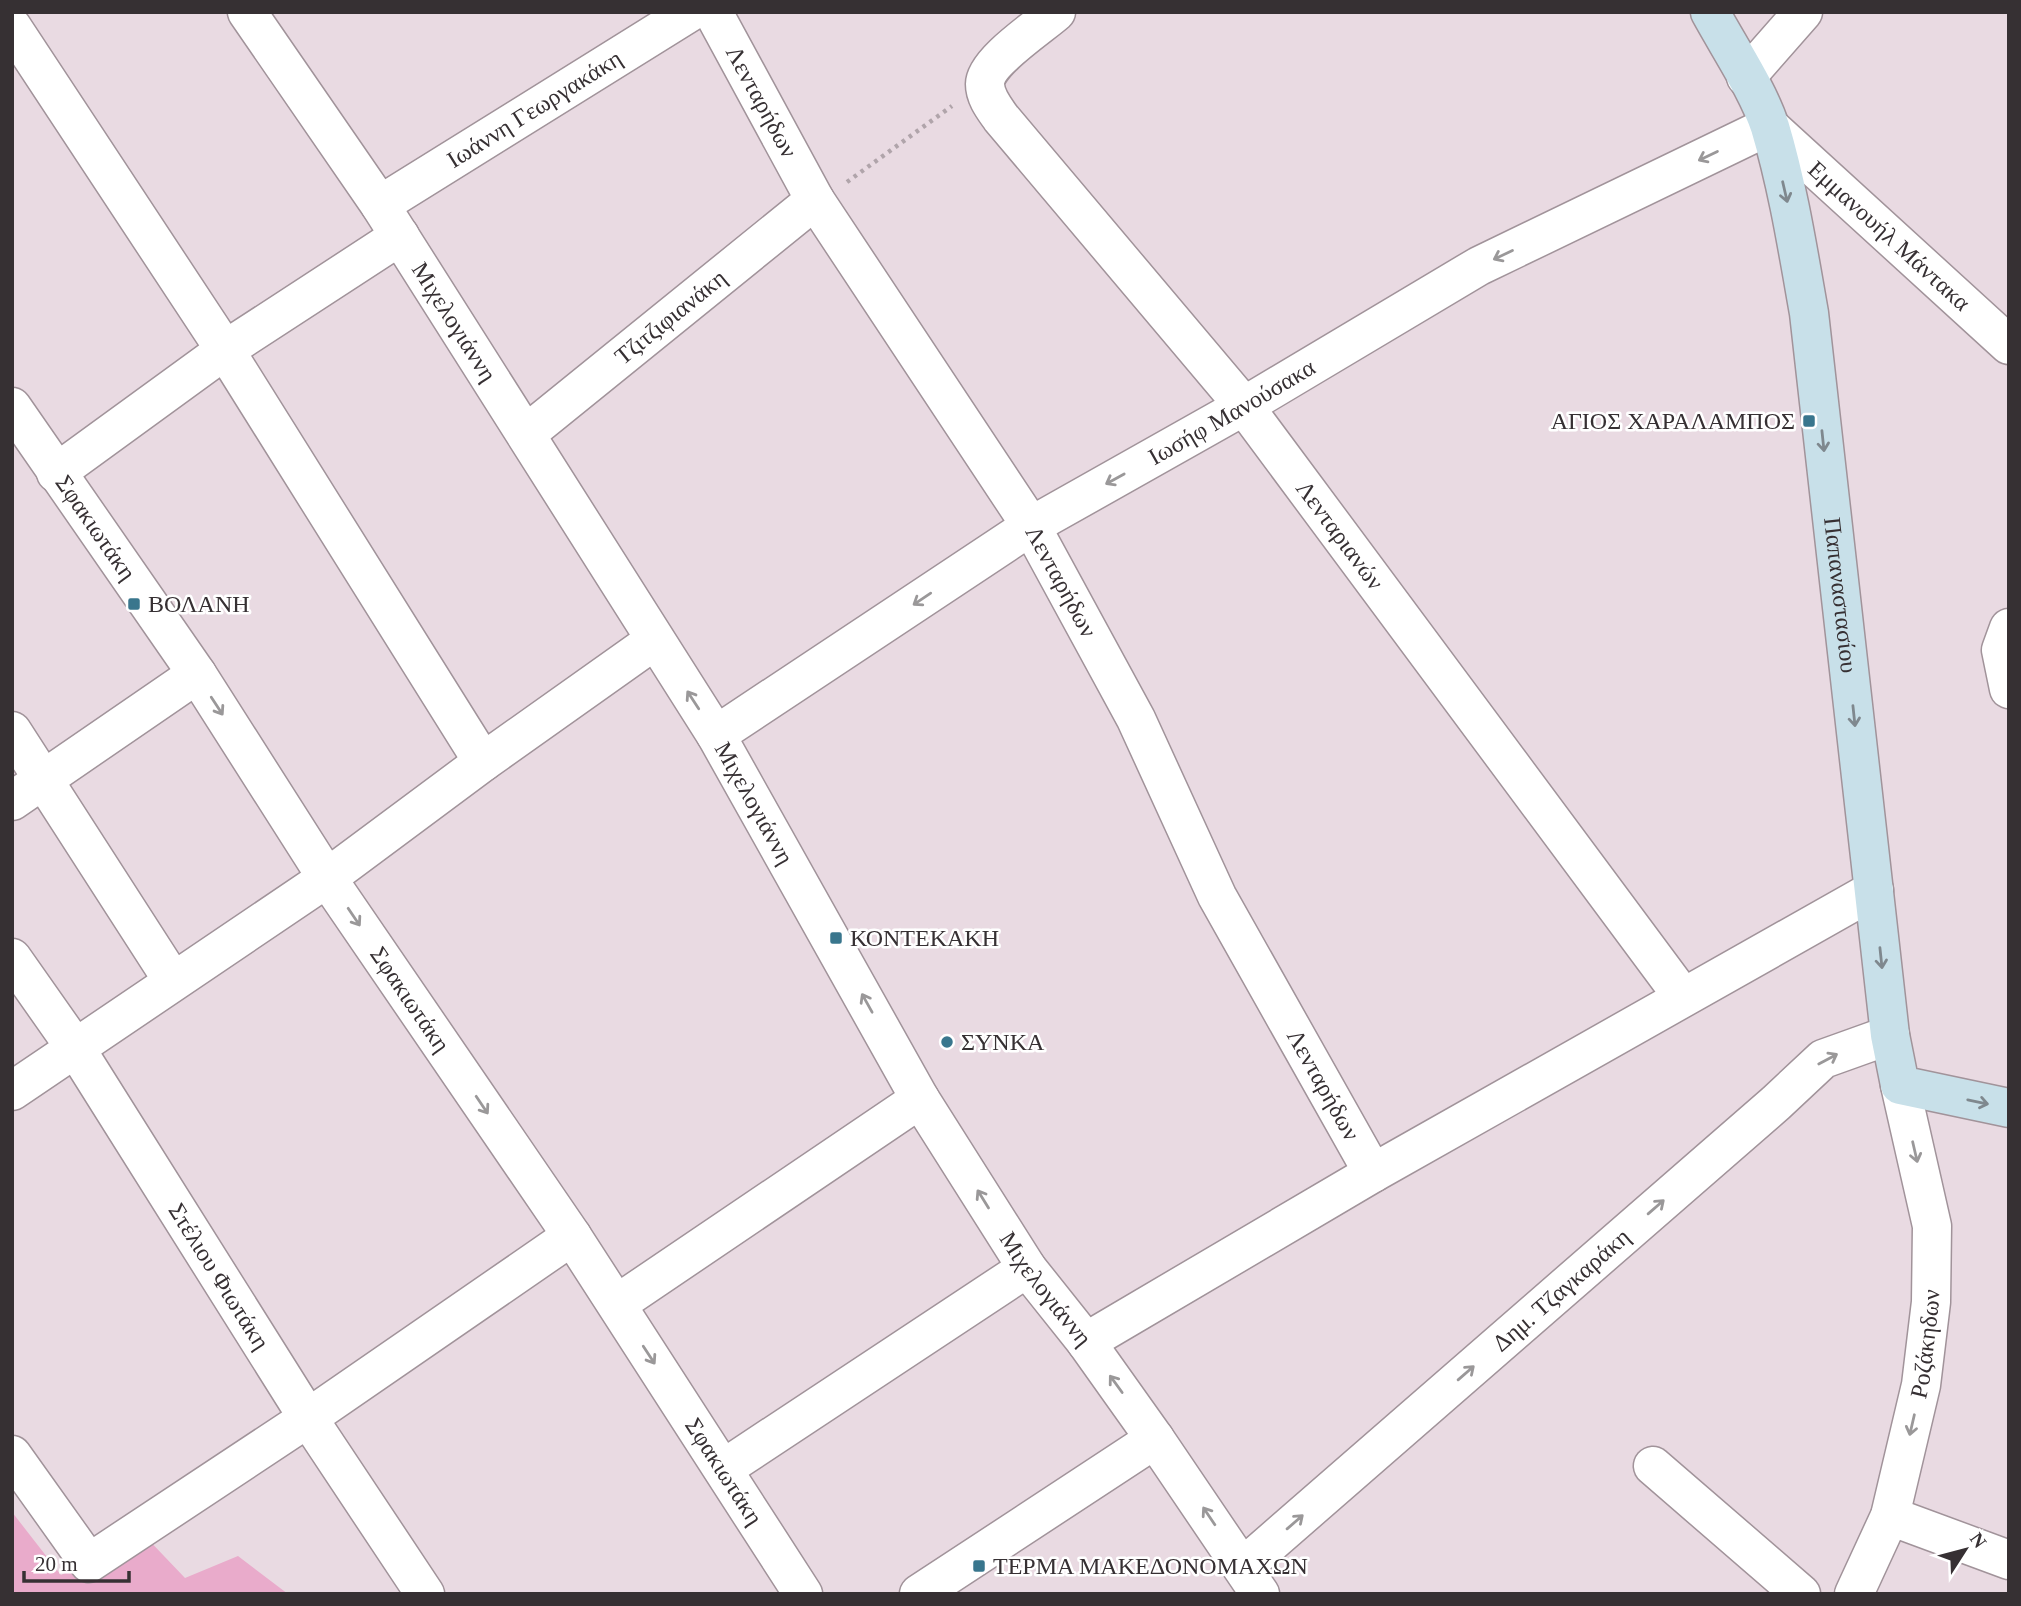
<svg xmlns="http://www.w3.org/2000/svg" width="2021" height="1606" font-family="'Times New Roman',serif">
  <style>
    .green { fill: #e9abcb }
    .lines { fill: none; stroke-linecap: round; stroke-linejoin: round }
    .street-casing { stroke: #a1939a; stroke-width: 41 }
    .secondary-casing { stroke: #a1939a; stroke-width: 41 }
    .path { stroke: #b0a4aa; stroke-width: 4.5; stroke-dasharray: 3.5 5; stroke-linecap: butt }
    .street { stroke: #fff; stroke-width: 38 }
    .secondary { stroke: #c8e0e9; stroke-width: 38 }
    .oneway { stroke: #9a9899 }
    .oneway2 { stroke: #7f888e }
    .poi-dot { fill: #39768d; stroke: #fff; stroke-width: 2.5 }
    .labels { text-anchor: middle; stroke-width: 5; stroke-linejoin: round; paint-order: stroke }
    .street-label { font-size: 24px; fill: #363033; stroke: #fff }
    .poi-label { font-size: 24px; fill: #363033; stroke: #fff; text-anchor: start }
  </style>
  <rect width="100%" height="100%" fill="#e9dae2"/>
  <path class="green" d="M12,1512L61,1575L143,1534L185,1578L238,1556L288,1594H12Z"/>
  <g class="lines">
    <defs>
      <g id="street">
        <path id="s1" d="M247,12L380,205L716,735L920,1099L1027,1268L1086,1342L1155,1439L1260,1594"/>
        <path id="s2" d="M713,12L815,200L1031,526L1136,719L1217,896L1373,1173"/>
        <path id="s3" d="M1056,12C1039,27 985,62 985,84C985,97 994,108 1001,118L1244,406L1683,997"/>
        <path d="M12,27L225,350L483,762"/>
        <path d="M1746,77L1803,12"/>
        <path id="s4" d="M380,205L690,12"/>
        <path id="s5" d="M12,407L197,674L327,878L572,1236L803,1594"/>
        <path id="s6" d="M526,434L815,200"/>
        <path d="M56,473L225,350L400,236"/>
        <path d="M2009,628L2001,650L2009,689"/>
        <path d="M12,731L173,981"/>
        <path id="s7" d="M716,735L1031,526L1244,406L1479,266L1769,126L2009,345"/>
        <path d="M12,801L197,674"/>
        <path id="s8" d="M12,958L76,1049L308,1418L425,1594"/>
        <path d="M12,1091L327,878L483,762L655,640"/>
        <path d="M617,1304L920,1099"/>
        <path d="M1086,1342L1373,1173L1874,890"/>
        <path d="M12,1455L89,1563L308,1418L572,1236"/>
        <path d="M1653,1466L1801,1594"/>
        <path d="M723,1469L1027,1268"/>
        <path d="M1890,1516L2009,1560"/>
        <path id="s9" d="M1243,1567L1776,1103L1823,1059L1890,1035"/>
        <path d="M919,1594L1155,1439"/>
        <path id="s10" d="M1854,1594L1890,1516L1921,1385L1931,1302L1932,1226L1900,1085"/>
      </g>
      <g id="secondary">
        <path id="s11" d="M1710,12C1729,47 1758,90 1770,127C1788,187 1798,251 1809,313L1890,1035L1900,1085L2009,1108"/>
      </g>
    </defs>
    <use href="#street" class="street-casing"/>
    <use href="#secondary" class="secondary-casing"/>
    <path class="path" d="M847,182L952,106"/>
    <use href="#street" class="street"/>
    <use href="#secondary" class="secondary"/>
  </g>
  <defs><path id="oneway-shaft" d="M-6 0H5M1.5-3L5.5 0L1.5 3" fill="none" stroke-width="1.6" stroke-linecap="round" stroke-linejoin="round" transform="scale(1.75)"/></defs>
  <g class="oneway">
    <use href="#oneway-shaft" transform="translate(1708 156) rotate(154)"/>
    <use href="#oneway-shaft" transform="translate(1503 255) rotate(154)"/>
    <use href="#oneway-shaft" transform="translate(1115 479) rotate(151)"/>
    <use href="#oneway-shaft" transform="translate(922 599) rotate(146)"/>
    <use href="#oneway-shaft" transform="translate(693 700) rotate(-123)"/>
    <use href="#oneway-shaft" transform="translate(217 706) rotate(57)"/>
    <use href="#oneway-shaft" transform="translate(354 917) rotate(56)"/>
    <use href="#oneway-shaft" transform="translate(867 1003) rotate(-119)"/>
    <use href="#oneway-shaft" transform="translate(1828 1059) rotate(-28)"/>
    <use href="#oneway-shaft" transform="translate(482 1105) rotate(56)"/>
    <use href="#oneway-shaft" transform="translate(1915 1152) rotate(77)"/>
    <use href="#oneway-shaft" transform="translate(983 1199) rotate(-122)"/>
    <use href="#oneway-shaft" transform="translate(1656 1207) rotate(-41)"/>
    <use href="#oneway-shaft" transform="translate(649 1355) rotate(57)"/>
    <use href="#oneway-shaft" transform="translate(1466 1373) rotate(-41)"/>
    <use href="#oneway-shaft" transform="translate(1116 1384) rotate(-126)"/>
    <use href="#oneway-shaft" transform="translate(1912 1425) rotate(103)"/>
    <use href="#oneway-shaft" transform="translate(1209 1516) rotate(-124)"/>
    <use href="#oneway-shaft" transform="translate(1295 1522) rotate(-41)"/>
  </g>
  <g class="oneway2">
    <use href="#oneway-shaft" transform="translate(1785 192) rotate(77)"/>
    <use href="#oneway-shaft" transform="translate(1823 441) rotate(84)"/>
    <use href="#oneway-shaft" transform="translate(1854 716) rotate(84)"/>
    <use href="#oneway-shaft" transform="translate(1881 958) rotate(84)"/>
    <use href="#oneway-shaft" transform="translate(1978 1102) rotate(12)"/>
  </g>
  <g class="poi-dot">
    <rect x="1802" y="414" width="14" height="14" rx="3.5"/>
    <rect x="127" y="597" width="14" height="14" rx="3.5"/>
    <rect x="829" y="931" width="14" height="14" rx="3.5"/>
    <circle cx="947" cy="1042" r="7"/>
    <rect x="972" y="1559" width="14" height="14" rx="3.5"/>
  </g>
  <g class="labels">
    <g class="street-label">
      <text dy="8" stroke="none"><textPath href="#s2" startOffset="102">Λενταρήδων</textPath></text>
      <text dy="8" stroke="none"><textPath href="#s4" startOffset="182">Ιωάννη Γεωργακάκη</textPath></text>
      <text dy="8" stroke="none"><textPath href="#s7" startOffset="1381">Εμμανουήλ Μάντακα</textPath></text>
      <text dy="8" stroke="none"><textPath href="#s6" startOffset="186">Τζιτζιφιανάκη</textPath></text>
      <text dy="8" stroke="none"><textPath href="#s1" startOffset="373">Μιχελογιάννη</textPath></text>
      <text dy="8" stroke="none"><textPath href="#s7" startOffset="609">Ιωσήφ Μανούσακα</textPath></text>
      <text dy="8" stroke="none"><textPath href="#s5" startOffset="147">Σφακιωτάκη</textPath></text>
      <text dy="8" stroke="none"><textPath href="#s3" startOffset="679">Λενταριανών</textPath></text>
      <text dy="8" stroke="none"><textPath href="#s2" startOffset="668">Λενταρήδων</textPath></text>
      <text dy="8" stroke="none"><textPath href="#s11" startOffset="604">Παπαναστασίου</textPath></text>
      <text dy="8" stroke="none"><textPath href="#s1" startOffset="940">Μιχελογιάννη</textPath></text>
      <text dy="8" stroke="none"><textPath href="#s5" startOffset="714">Σφακιωτάκη</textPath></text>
      <text dy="8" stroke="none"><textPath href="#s2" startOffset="1236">Λενταρήδων</textPath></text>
      <text dy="8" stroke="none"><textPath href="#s8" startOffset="380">Στέλιου Φιωτάκη</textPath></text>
      <text dy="8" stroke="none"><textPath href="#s1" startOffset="1507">Μιχελογιάννη</textPath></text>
      <text dy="8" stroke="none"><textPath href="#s9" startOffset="422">Δημ. Τζαγκαράκη</textPath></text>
      <text dy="8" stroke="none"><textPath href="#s10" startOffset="262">Ροζάκηδων</textPath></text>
      <text dy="8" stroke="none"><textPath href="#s5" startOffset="1281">Σφακιωτάκη</textPath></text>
    </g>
    <g class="poi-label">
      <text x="1795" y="429" text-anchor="end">ΑΓΙΟΣ ΧΑΡΑΛΑΜΠΟΣ</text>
      <text x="148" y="612">ΒΟΛΑΝΗ</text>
      <text x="850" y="946">ΚΟΝΤΕΚΑΚΗ</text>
      <text x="961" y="1050">ΣΥΝΚΑ</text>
      <text x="993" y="1574">ΤΕΡΜΑ ΜΑΚΕΔΟΝΟΜΑΧΩΝ</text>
    </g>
  </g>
  <rect width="2021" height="1606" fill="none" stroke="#363033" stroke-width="28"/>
  <g transform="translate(1965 1550) rotate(54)" stroke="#ffffff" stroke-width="5" paint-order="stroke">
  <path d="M0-5L12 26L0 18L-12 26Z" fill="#363033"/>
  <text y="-10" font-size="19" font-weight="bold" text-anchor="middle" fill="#363033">N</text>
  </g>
  <path d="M24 1571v10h105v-10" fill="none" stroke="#363033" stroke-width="3.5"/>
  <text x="35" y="1571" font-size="21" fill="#363033" stroke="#ffffff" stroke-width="5" paint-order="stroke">20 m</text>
</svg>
